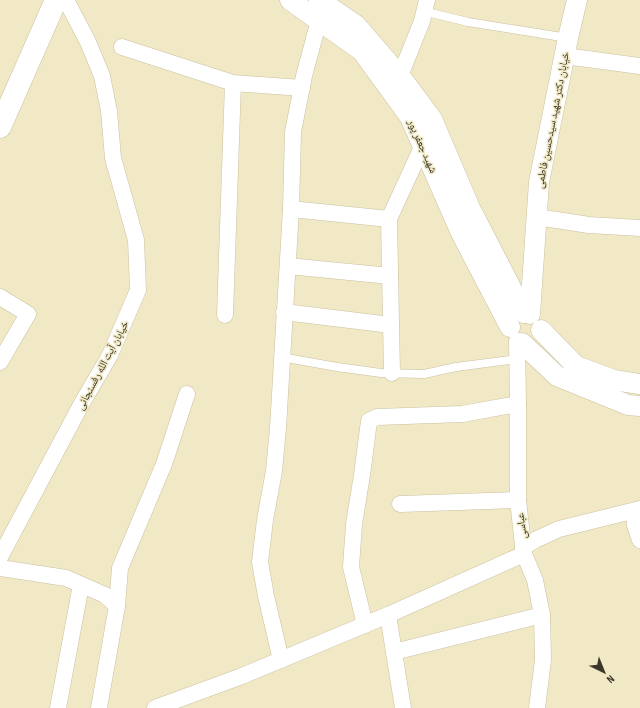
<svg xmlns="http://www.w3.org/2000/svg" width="640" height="708" font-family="'Sofia Sans Condensed','Noto Naskh Arabic',sans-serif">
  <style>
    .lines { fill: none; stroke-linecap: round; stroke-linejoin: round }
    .service-casing { stroke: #cac1a0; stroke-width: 9 }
    .minor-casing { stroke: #cac1a0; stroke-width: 17 }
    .tertiary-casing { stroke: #cac1a0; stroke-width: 21 }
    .secondary-casing { stroke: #cac1a0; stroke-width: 23 }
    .service { stroke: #fff; stroke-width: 8 }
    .minor { stroke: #fff; stroke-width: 16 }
    .tertiary { stroke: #fff; stroke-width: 20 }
    .secondary { stroke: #fff; stroke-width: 22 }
    .labels { text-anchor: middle; stroke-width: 3; stroke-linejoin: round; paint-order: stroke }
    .street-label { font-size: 11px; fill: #3a3629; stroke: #f1e8c6 }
  </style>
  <rect width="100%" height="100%" fill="#f1e8c6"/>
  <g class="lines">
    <defs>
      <g id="service">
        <path d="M423,11L468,22L568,38"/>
        <path d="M281,357L337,367L381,373L424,374L456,367L517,359"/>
      </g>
      <g id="minor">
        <path d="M122,47L233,83L302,88"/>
        <path d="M565,56L640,66"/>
        <path d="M400,76L422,21L427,0"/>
        <path d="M291,209L389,219"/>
        <path d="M537,217L589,225L640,228"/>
        <path d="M288,266L390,276"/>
        <path d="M0,297L28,314L0,362"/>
        <path d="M284,312L391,325"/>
        <path d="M225,315L233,83"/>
        <path d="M517,341L518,404V500L524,554L535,580L542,615L543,660L537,708"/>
        <path d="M392,373L389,219L423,145"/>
        <path d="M400,504L518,500"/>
        <path d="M634,511L635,525L640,540"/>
        <path d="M523,547L535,540L559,529L640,509"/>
        <path d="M0,557L82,403L110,355L138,290L136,240L113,158L109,111L102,76L88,42L66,0"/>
        <path d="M0,568L66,578L105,595L117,606"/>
        <path d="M388,615L403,708"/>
        <path d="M365,625L351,567L354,524L362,475L369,421L377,417L462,414L518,404"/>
        <path d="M394,652L542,615"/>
        <path d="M281,660L266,596L260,562L265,520L274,471L278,428L291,209L293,132L304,76L319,20"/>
        <path d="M58,708L81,585"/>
        <path d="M99,708L117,606L120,568L164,464L187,394"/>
        <path d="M155,708L242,676L388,615L524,554"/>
      </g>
      <g id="tertiary">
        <path d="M290,0L362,51L410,117L461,233L510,327"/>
        <path d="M319,0L356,25L400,76L432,119L470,208L524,313"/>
        <path d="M530,314L539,182L568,38L577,0"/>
        <path d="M541,330L576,366L614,380L640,384"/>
        <path d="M522,343L557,376L628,405L640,406"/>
      </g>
      <path id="secondary" d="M0,127L56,0"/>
    </defs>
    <use href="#service" class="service-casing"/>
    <use href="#minor" class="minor-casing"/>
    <use href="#tertiary" class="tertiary-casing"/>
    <use href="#secondary" class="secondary-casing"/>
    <use href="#service" class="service"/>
    <use href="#minor" class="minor"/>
    <use href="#tertiary" class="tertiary"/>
    <use href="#secondary" class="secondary"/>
  </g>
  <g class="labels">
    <g class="street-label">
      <text transform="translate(552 120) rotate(-79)" y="4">خیابان دکتر شهید سیدحسین فاطمی</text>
      <text transform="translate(423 146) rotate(66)" y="4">شهید جعفر پور</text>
      <text transform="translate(102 365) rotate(-62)" y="4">خیابان آیت الله رفسنجانی</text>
      <text transform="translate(521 526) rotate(-97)" y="4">عباسی</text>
    </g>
  </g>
  <g transform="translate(604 672) rotate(137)" stroke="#f1e8c6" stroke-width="3" paint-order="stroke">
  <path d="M0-3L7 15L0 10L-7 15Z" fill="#3a3629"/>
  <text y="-6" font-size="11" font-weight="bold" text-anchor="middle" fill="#3a3629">N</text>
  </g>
</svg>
